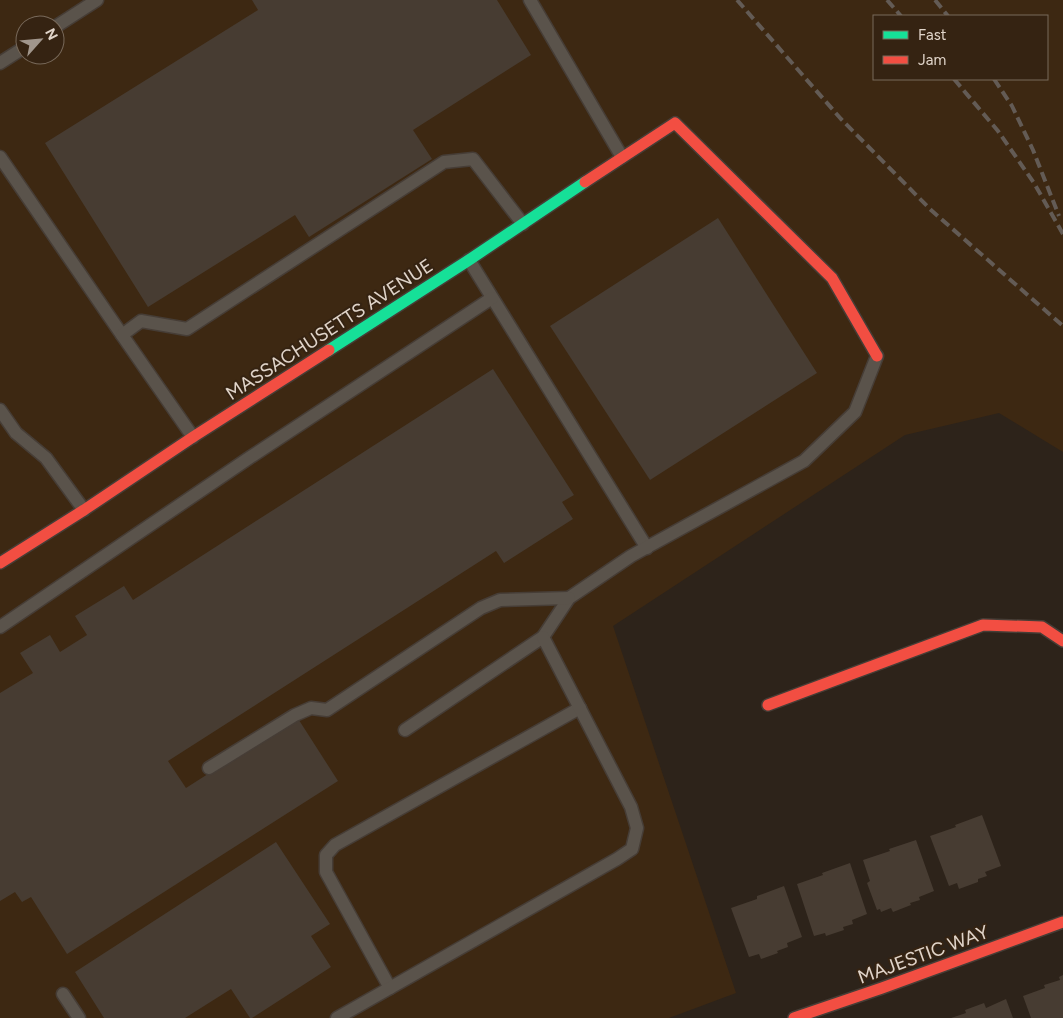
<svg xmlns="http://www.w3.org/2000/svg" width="1063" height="1018" font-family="Figtree,sans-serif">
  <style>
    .built { fill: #3d2812; fill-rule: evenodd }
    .building { fill: #473c32 }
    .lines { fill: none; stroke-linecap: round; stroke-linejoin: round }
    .lane-casing { stroke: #463d36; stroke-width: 15 }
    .fast-casing { stroke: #463d36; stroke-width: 14 }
    .jam-casing { stroke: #463d36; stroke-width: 14 }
    .lane { stroke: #5a534b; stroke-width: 12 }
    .fast { stroke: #16e098; stroke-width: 11 }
    .jam { stroke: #f24e42; stroke-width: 11 }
    .rail { stroke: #635b55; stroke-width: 4; stroke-dasharray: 10 5; stroke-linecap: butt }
    .labels { text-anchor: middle; stroke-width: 4; stroke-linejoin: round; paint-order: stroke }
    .street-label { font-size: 19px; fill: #e0d4c9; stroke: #352312 }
  </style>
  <rect width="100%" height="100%" fill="#2d231a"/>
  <path class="built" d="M0,0H1063V452L999,413L905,435L613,626L736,993L669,1018H0ZM874,16H1047V79H874ZM25,25H55V55H25Z"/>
  <g class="building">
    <path d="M252,0H497L531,55L413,130L432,159L309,237L295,215L148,307L45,143L258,10Z"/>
    <path d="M718,218L817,373L650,480L550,326Z"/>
    <path d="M493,369L574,495L562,502L573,519L504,563L496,551L168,761L186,788L297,717L338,781L67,954L31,897L22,902L15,892L0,901V693L33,673L20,653L50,635L60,652L87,635L75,616L124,586L133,600Z"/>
    <path d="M982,815L1001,866L985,872L987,876L978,879V882L959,889L957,883L949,886L930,836L956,827L955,825Z"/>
    <path d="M916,840L934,891L919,897L920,900L910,903L911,905L893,912L891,908L881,912L880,909L877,910L867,883L870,881L863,860L890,851L889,849Z"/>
    <path d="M276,842L330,924L311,936L331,967L252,1018H250L231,989L185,1018H104L75,972Z"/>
    <path d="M850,863L867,914L852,920L853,924L843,927L844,930L826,936L825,933L814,936L797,884L823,875L822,873Z"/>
    <path d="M784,886L802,937L787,943L788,947L777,951L778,953L761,959L759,954L749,957L731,908L757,899V896Z"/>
    <path d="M1063,975V1018H1031L1023,996L1045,988L1044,985L1060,980L1059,977Z"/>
    <path d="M1006,999L1013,1018H951L966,1013L965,1010L984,1003L986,1008Z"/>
  </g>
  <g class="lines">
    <defs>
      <g id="lane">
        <path d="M530,0L622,157"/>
        <path d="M55,27L97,0"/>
        <path d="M0,63L25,47"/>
        <path d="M0,157L122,335"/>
        <path d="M469,260L647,548"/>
        <path d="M0,410L16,433L46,458L84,510"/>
        <path d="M193,437L122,335L141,321L187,329L444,162L473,159L523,224"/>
        <path d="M0,627L249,458L492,298"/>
        <path d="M405,730L543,637L569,598L631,556L804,461L855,412L877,356"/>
        <path d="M209,768L295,715L311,708L327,710L481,608L500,600L569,598"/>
        <path d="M390,988L326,872V855L335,845L580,708"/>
        <path d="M63,994L79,1018"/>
        <path d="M337,1018L617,859L632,849L637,828L631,807L543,637"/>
      </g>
      <path id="fast" d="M329,350L469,260L585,182"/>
      <g id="jam">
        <path d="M585,182L675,123L832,278L877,356"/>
        <path d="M0,563L84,510L193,437L329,350"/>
        <path d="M768,705L983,625L1042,627L1063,641"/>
        <path d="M794,1018L882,988L1063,922"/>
      </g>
    </defs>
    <use href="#lane" class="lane-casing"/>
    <use href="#fast" class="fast-casing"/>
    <use href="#jam" class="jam-casing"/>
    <use href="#lane" class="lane"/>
    <use href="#fast" class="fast"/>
    <use href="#jam" class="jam"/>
    <g class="rail">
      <path d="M737,0L841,119L931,210L1063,326"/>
      <path d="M887,0L901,16"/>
      <path d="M935,0L948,16"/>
      <path d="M954,79L998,131L1034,183L1063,234"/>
      <path d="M994,79L1012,106L1033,150L1059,216"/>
    </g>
  </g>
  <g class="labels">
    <g class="street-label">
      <text transform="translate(329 329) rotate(-33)" y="7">MASSACHUSETTS AVENUE</text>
      <text transform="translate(923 954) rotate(-20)" y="7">MAJESTIC WAY</text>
    </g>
  </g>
  <rect x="873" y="15" width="175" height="65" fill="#352312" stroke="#796a5b"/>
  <rect x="883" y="31" width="25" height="8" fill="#16e098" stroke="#796a5b"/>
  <text x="918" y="40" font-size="15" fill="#e0d4c9">Fast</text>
  <rect x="883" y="56" width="25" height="8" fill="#f24e42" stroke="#796a5b"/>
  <text x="918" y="65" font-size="15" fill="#e0d4c9">Jam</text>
  <g transform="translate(40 40) rotate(63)"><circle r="24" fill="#352312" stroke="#796a5b"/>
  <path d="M0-4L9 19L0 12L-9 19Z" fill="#a1968c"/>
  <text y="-8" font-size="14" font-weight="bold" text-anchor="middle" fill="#e0d4c9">N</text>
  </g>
</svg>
